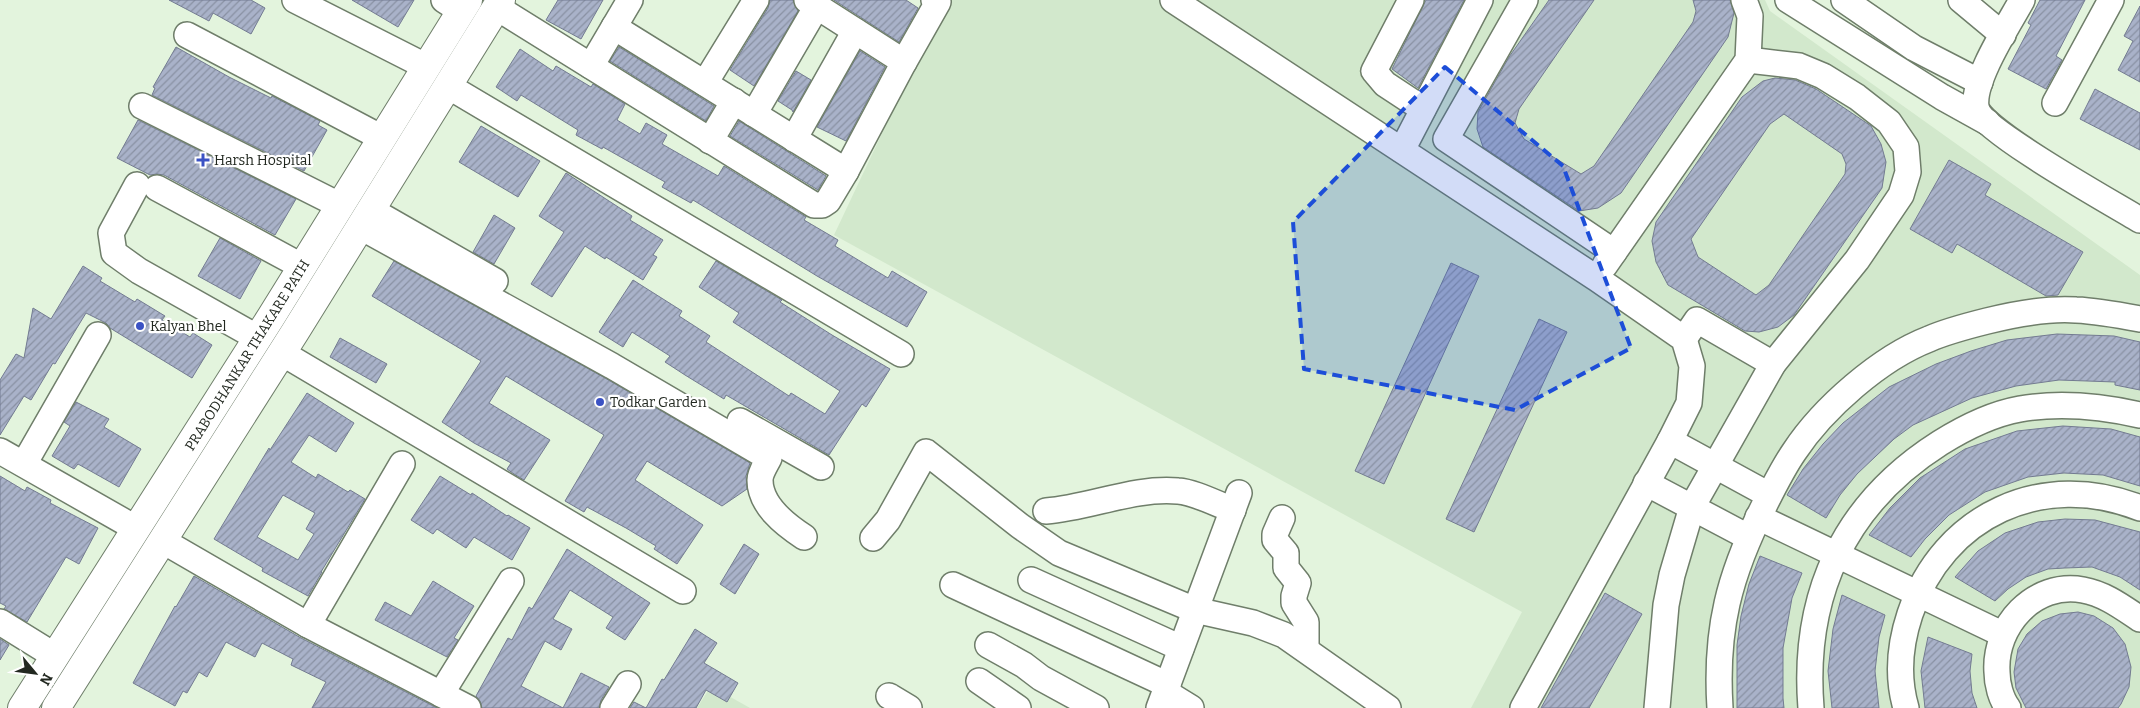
<svg xmlns="http://www.w3.org/2000/svg" width="2140" height="708" font-family="Bitter,serif">
  <style>
    .built { fill: #d2e8cc }
    .building { fill: url(#building-hatch); stroke: #737b91; fill-rule: evenodd }
    .lines { fill: none; stroke-linecap: round; stroke-linejoin: round }
    .minor-casing { stroke: #6f7e6a; stroke-width: 28 }
    .major-casing { stroke: #6f7e6a; stroke-width: 30 }
    .minor { stroke: #fff; stroke-width: 25 }
    .major { stroke: #fff; stroke-width: 28 }
    .marked { fill: #1d4ed8; fill-opacity: 0.2; stroke: #1d4ed8; stroke-width: 4; stroke-dasharray: 10 6; stroke-linejoin: round }
    .poi-dot { fill: #3b52c4; stroke: #fff; stroke-width: 2 }
    .labels { text-anchor: middle; stroke-width: 4.5; stroke-linejoin: round; paint-order: stroke }
    .poi-label { font-size: 14px; fill: #222820; stroke: #fff; text-anchor: start }
    .street-label { font-size: 14px; fill: #222820; stroke: #fff }
  </style>
  <defs>
    <pattern id="building-hatch" width="6" height="6" patternUnits="userSpaceOnUse" patternTransform="scale(1.25)"><rect width="6" height="6" fill="#a9b2c9"/><path d="M-1 1l2-2M0 6l6-6M5 7l2-2" fill="none" stroke="#8991a3"/></pattern>
  </defs>
  <rect width="100%" height="100%" fill="#e3f4dd"/>
  <g class="built">
    <path d="M945,0H1765L1770,11L2140,275V708H1471L1522,612L834,235Z"/>
    <path d="M711,686L750,708H697Z"/>
  </g>
  <g class="building">
    <path d="M169,0H251L265,8L251,34L213,13L209,21Z"/>
    <path d="M352,0H414L398,27Z"/>
    <path d="M558,0H603L581,39L546,20Z"/>
    <path d="M770,0H793L798,11L754,86L730,70L768,8Z"/>
    <path d="M834,0H906L918,8L899,42Z"/>
    <path d="M1426,0H1464L1418,88L1392,69Z"/>
    <path d="M1549,0H1594L1519,109L1515,123L1524,139L1581,174L1594,166L1693,22L1696,11L1693,0H1730L1734,13L1728,37L1621,193L1598,208L1579,211L1483,147L1477,129L1478,112L1509,57Z"/>
    <path d="M2040,0H2085L2056,56L2062,60L2046,89L2008,69L2031,25L2028,23Z"/>
    <path d="M2140,6V82L2118,70L2133,41L2124,36Z"/>
    <path d="M176,47L229,77L271,98L272,96L320,121L318,125L327,130L304,171L152,95L155,88L153,87Z"/>
    <path d="M619,47L714,106L706,121L610,61Z"/>
    <path d="M520,49L553,71L556,66L591,87L593,84L625,104L617,120L640,134L646,123L667,135L662,144L718,176L724,166L806,217L804,220L838,240L835,246L888,278L892,271L927,292L907,327L817,276L693,200L691,203L662,187L665,182L603,147L602,149L576,135L578,130L521,95L517,101L496,87Z"/>
    <path d="M860,51L885,67L846,141L817,127Z"/>
    <path d="M796,71L811,80L793,112L792,110L778,101Z"/>
    <path d="M1775,78L1795,80L1816,89L1871,126L1881,144L1886,162L1882,188L1794,315L1778,327L1759,332L1745,331L1668,285L1656,262L1652,241L1656,222L1742,97L1763,81ZM1784,114L1842,154L1846,164L1845,174L1769,285L1756,295L1698,257L1691,239L1770,124Z"/>
    <path d="M2095,89L2140,113V150L2080,119Z"/>
    <path d="M138,120L296,199L275,235L164,175L157,174L150,175L117,158Z"/>
    <path d="M739,121L826,176L818,190L730,136Z"/>
    <path d="M481,126L540,161L518,197L459,162Z"/>
    <path d="M1949,160L1991,184L1985,195L2083,252L2058,295L2046,296L1957,244L1952,253L1910,229Z"/>
    <path d="M566,173L632,216L630,220L663,240L653,255L657,257L643,280L606,257L605,259L585,246L552,297L531,284L564,232L539,216Z"/>
    <path d="M494,215L515,228L494,264L473,252Z"/>
    <path d="M220,238L261,261L240,299L198,276Z"/>
    <path d="M394,261L605,378L750,463L746,476L747,489L722,506L647,461L635,480L703,525L677,564L654,549L656,546L626,528L587,507L584,512L565,501L604,435L506,376L489,403L550,440L524,480L514,474L507,469L511,463L474,443L442,422L481,361L372,296Z"/>
    <path d="M716,261L782,300L780,302L832,335L890,369L866,407L862,404L829,455L726,395L724,399L685,375L665,362L670,356L632,332L623,347L599,332L633,280L682,311L679,316L710,336L706,342L789,396L791,393L825,414L840,391L733,322L739,313L699,287Z"/>
    <path d="M1451,263L1479,276L1384,484L1355,471Z"/>
    <path d="M83,266L102,278L100,281L135,302L137,299L165,316L162,320L190,337L193,333L212,345L192,378L110,328L106,323L86,313L55,364L53,363L31,400L24,396L0,435V380L16,354L24,358L33,308L51,319Z"/>
    <path d="M1539,319L1567,332L1474,532L1446,519Z"/>
    <path d="M2057,334L2114,336L2140,342V390L2115,385V382L2059,380L2016,386L1972,398L1913,425L1894,439L1857,474L1840,495L1826,518L1787,495L1803,469L1823,444L1843,423L1889,387L1936,364L1971,351L2007,340Z"/>
    <path d="M340,338L387,364L376,383L330,357Z"/>
    <path d="M307,393L354,423L336,452L309,435L291,462L316,478L318,474L348,492L350,490L365,499L321,572H322L308,596L262,571L263,568L214,539L269,448L270,450ZM283,495L315,513L306,529L314,534L298,560L257,537Z"/>
    <path d="M76,402L109,419L104,427L141,449L119,487L78,464L74,469L52,456L70,426L64,422Z"/>
    <path d="M2063,426L2111,429L2140,437V486L2103,475L2064,473L2028,477L1985,492L1949,515L1925,539L1911,557L1869,535L1890,508L1920,478L1965,449L2017,431Z"/>
    <path d="M0,476L25,491L27,487L51,500L50,503L98,528L79,564L66,557L27,622L4,609L6,606L0,603Z"/>
    <path d="M440,476L471,495L472,493L507,516L508,515L530,528L512,560L474,537L466,548L437,529L433,534L411,520Z"/>
    <path d="M2065,519L2095,520L2140,532V590L2120,577L2092,567L2065,568L2048,569L2026,577L2008,589L1995,601L1955,577L1978,551L2005,533L2038,522Z"/>
    <path d="M744,544L759,554L735,594L720,584Z"/>
    <path d="M567,549L650,603L625,640L606,628L613,617L570,590L553,619L572,629L561,650L545,641L521,686L563,708H482L480,701L476,696L508,638L512,640L529,607L532,609Z"/>
    <path d="M1760,556L1802,573L1792,598L1783,648V698L1784,708H1737V645L1741,616L1749,584Z"/>
    <path d="M194,576L301,638L437,708H312L326,682L291,665L293,659L262,643L255,657L226,642L207,677L199,672L187,693L183,691L175,706L133,683L175,606L176,607Z"/>
    <path d="M433,581L474,606L454,638L458,640L447,657L375,620L385,602L411,616Z"/>
    <path d="M1605,593L1642,614L1589,708H1541Z"/>
    <path d="M1842,595L1885,615L1879,637L1875,671L1879,708H1832L1828,671L1833,629Z"/>
    <path d="M2078,612L2094,616L2113,628L2125,644L2131,667L2129,687L2121,704L2118,708H2026L2016,688L2014,672L2018,649L2027,634L2042,621L2060,614Z"/>
    <path d="M695,629L717,643L704,663L738,683L727,702L706,690L696,708H630L634,702L646,708L662,679L664,680Z"/>
    <path d="M1928,637L1972,654L1970,671L1972,693L1977,708H1925L1921,671Z"/>
    <path d="M0,639L9,645L0,660Z"/>
    <path d="M581,673L609,687L601,700L599,708H563Z"/>
  </g>
  <g class="lines">
    <defs>
      <g id="minor">
        <path d="M295,0L427,67"/>
        <path d="M444,0L461,11"/>
        <path d="M1173,0L1596,278L1684,339L1692,366L1689,403L1670,441L1523,708"/>
        <path d="M1411,0L1374,71L1385,84L1423,109"/>
        <path d="M1525,0L1446,139L1614,252"/>
        <path d="M1788,0L1942,97L1987,122"/>
        <path d="M1844,0L1914,48L1980,82"/>
        <path d="M1961,0L2003,35"/>
        <path d="M2022,0C2009,24 1972,80 1976,107C1980,130 2114,204 2140,220"/>
        <path d="M496,7L814,205H822L828,201L846,171L904,62L807,0"/>
        <path d="M614,27L846,171"/>
        <path d="M187,35L382,138"/>
        <path d="M904,62L938,2L934,0"/>
        <path d="M591,66L630,0"/>
        <path d="M705,83L756,0"/>
        <path d="M448,86L901,354"/>
        <path d="M2055,103L2111,0"/>
        <path d="M142,106L341,206"/>
        <path d="M754,114L817,6"/>
        <path d="M794,139L855,31"/>
        <path d="M710,141L734,101"/>
        <path d="M1402,150L1480,0"/>
        <path d="M137,185L111,233L114,253L139,271L258,338"/>
        <path d="M157,188L303,267"/>
        <path d="M371,210L495,281"/>
        <path d="M361,227L612,366L769,458C766,464 760,473 760,480C760,505 784,524 804,537"/>
        <path d="M1605,265L1748,60L1750,16L1744,0"/>
        <path d="M1684,339L1697,320L1773,364"/>
        <path d="M282,353L683,591"/>
        <path d="M740,421L821,467"/>
        <path d="M1670,441L1769,495"/>
        <path d="M0,451L137,529"/>
        <path d="M24,464L98,335"/>
        <path d="M1646,483L1748,537"/>
        <path d="M1046,511C1090,508 1133,487 1178,491C1194,492 1217,504 1233,510"/>
        <path d="M1758,517L2002,634"/>
        <path d="M1282,518L1275,534V540L1286,553V568L1298,583L1294,596V603L1306,622V649"/>
        <path d="M873,538L888,520L926,452L1020,526L1059,553L1195,610L1253,623L1284,635L1388,708"/>
        <path d="M163,541L308,625L468,708"/>
        <path d="M1031,580L1181,648"/>
        <path d="M953,585L1168,685"/>
        <path d="M0,622L55,656"/>
        <path d="M308,625L402,464"/>
        <path d="M988,645L1024,665L1041,678L1096,708"/>
        <path d="M979,681L1018,708"/>
        <path d="M1165,692L1191,708"/>
        <path d="M441,694L511,581"/>
        <path d="M889,696L909,708"/>
        <path d="M613,708L628,684"/>
        <path d="M1159,708L1239,493"/>
        <path d="M1657,708L1666,605L1672,575L1692,507L1773,364L1857,260L1901,195L1908,172L1906,147L1889,122L1857,97L1823,76L1799,66L1748,60"/>
        <path d="M1720,708C1715,629 1729,575 1765,504C1774,486 1783,468 1794,452C1823,408 1880,358 1929,339C1947,331 1967,326 1987,321C2015,314 2047,308 2076,310C2098,311 2119,315 2140,319"/>
        <path d="M1811,708C1802,595 1844,504 1940,443C1964,428 1992,414 2020,409C2060,402 2100,406 2140,415"/>
        <path d="M1906,708C1897,677 1900,644 1910,614C1943,515 2043,469 2140,508"/>
        <path d="M2008,708C2001,699 1997,684 1997,672C1994,626 2034,581 2083,590C2105,594 2122,607 2140,619"/>
      </g>
      <g id="major">
        <path d="M22,708L271,317L468,0"/>
        <path d="M56,708L295,332L501,0"/>
      </g>
    </defs>
    <use href="#minor" class="minor-casing"/>
    <use href="#major" class="major-casing"/>
    <use href="#minor" class="minor"/>
    <use href="#major" class="major"/>
  </g>
  <path class="marked" d="M1445,67L1563,166L1631,348L1515,410L1304,369L1293,222Z"/>
  <g class="poi-dot">
    <path d="M200.5 152.5h5v5h5v5h-5v5h-5v-5h-5v-5h5z"/>
    <circle cx="140" cy="326" r="5"/>
    <circle cx="600" cy="402" r="5"/>
  </g>
  <g class="labels">
    <g class="poi-label">
      <text x="214" y="165">Harsh Hospital</text>
      <text x="150" y="331">Kalyan Bhel</text>
      <text x="610" y="407">Todkar Garden</text>
    </g>
    <g class="street-label">
      <text transform="translate(247 355) rotate(-58)" y="5">PRABODHANKAR THAKARE PATH</text>
    </g>
  </g>
  <g transform="translate(35 673) rotate(119)" stroke="#ffffff" stroke-width="4" paint-order="stroke">
  <path d="M0-4L9 19L0 12L-9 19Z" fill="#222820"/>
  <text y="-8" font-size="14" font-weight="bold" text-anchor="middle" fill="#222820">N</text>
  </g>
</svg>
